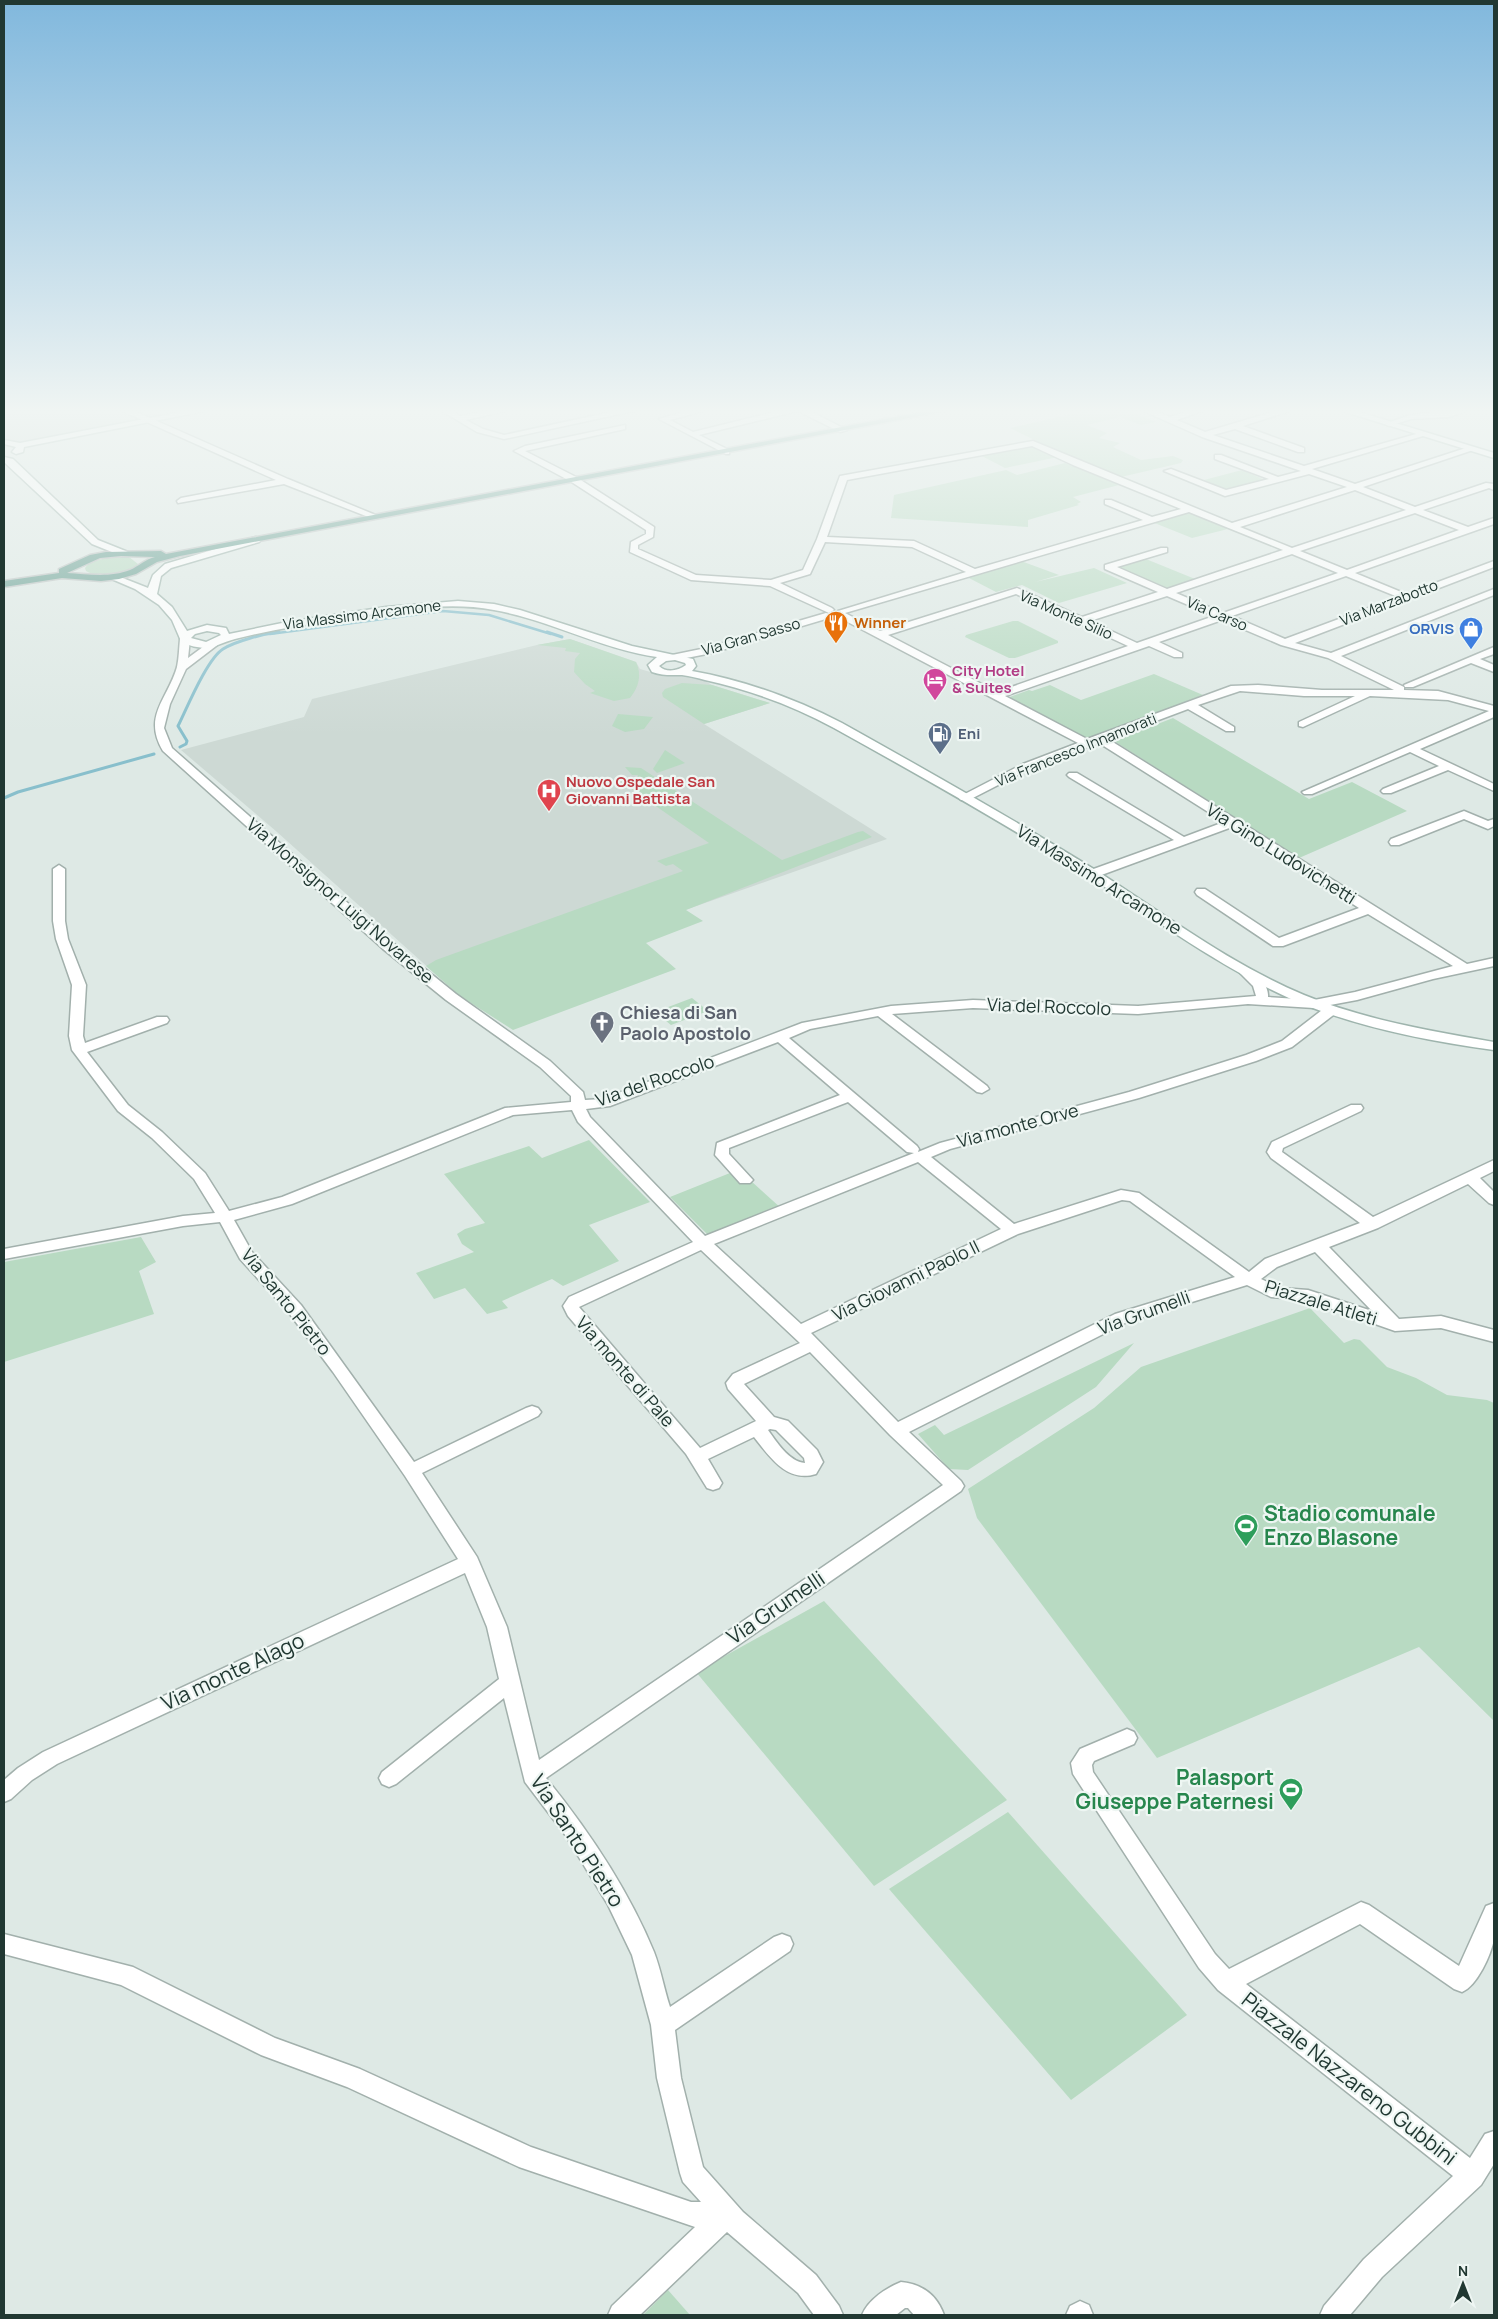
<svg xmlns="http://www.w3.org/2000/svg" width="1498" height="2319" font-family="Manrope,sans-serif">
  <style>
    .built { fill: #cdd9d4 }
    .green { fill: #b8dac2 }
    .lines { fill: none; stroke-linecap: round; stroke-linejoin: round }
    .stream-far1 { stroke: #88bfcc; stroke-width: 2.5 }
    .stream { stroke: #88bfcc; stroke-width: 3 }
    .street-casing { stroke: #a2b0ac; stroke-width: 3 }
    .secondary-casing { stroke: #9eb4ad; stroke-width: 3 }
    .primary-casing { stroke: #bcc3c2; stroke-width: 3 }
    .street { fill: #fff; fill-rule: evenodd }
    .secondary { fill: #fff; fill-rule: evenodd }
    .primary { fill: #659d90; fill-rule: evenodd }
    .labels { text-anchor: middle; stroke-width: 4.5; stroke-linejoin: round; paint-order: stroke }
    .far-street-label { font-size: 15px; fill: #213832; stroke: #eef6f3 }
    .far-food-label { font-size: 15px; font-weight: bold; fill: #c56008; stroke: #eef6f3; text-anchor: start }
    .far-shop-label { font-size: 15px; font-weight: bold; fill: #366cbe; stroke: #eef6f3; text-anchor: end }
    .far-hotel-label { font-size: 15px; font-weight: bold; fill: #b23c85; stroke: #eef6f3; text-anchor: start }
    .far-service-label { font-size: 15px; font-weight: bold; fill: #4e5e75; stroke: #eef6f3; text-anchor: start }
    .far-health-label { font-size: 15px; font-weight: bold; fill: #be3a42; stroke: #eef6f3; text-anchor: start }
    .street-label { font-size: 18px; fill: #213832; stroke: #eef6f3 }
    .worship-label { font-size: 18px; font-weight: bold; fill: #5b616d; stroke: #eef6f3; text-anchor: start }
    .near-leisure-label { font-size: 21px; font-weight: bold; fill: #27864d; stroke: #eef6f3; text-anchor: start }
    .near-street-label { font-size: 21px; fill: #213832; stroke: #eef6f3 }
  </style>
  <rect width="100%" height="100%" fill="#dee9e5"/>
  <g class="built">
    <path d="M4,410H213L4,448Z"/>
    <path d="M570,639L636,662L640,669L661,675L698,677L712,685L770,703L704,724L887,839L685,910L460,996L277,832L181,750L304,717L312,699L537,645Z"/>
  </g>
  <g class="green">
    <path d="M1089,410H1128L1156,422L1141,425L1120,417L1087,425L1107,433L1099,438L1120,443L1113,447L1141,460L1173,456L1183,460L1181,463L1121,477L1072,458L1010,428Z"/>
    <path d="M1033,445L1058,457L1005,468L978,454Z"/>
    <path d="M1065,463L1119,485L1073,497L1081,502L1077,504L1079,505L1028,520V527L891,518L894,495L1006,470L1017,475Z"/>
    <path d="M1242,470L1265,480L1225,489L1204,480Z"/>
    <path d="M1181,513L1193,514L1228,529L1192,538L1152,522Z"/>
    <path d="M109,557H129L138,564C131,577 98,579 86,571L85,568L89,563Z"/>
    <path d="M1141,557L1200,581L1167,593L1108,567Z"/>
    <path d="M1021,561L1059,575L1035,582L1094,568L1127,583L1059,603L1022,585L996,592L967,577Z"/>
    <path d="M1013,621H1018L1058,641V643L1015,658H1009L965,637L966,635Z"/>
    <path d="M570,639L636,662C642,675 639,687 630,698L614,701L590,693L595,691L585,684L574,672L575,659L580,653L565,651L566,648L537,645Z"/>
    <path d="M1154,674L1203,695L1090,738H1085L1007,698L1029,690L1032,691L1050,685L1081,700Z"/>
    <path d="M682,683L712,685L770,703L704,724L663,697L662,693L665,689Z"/>
    <path d="M618,714L653,717L644,729L625,732L612,726Z"/>
    <path d="M1173,718L1309,799L1352,782L1407,811L1299,858L1114,741Z"/>
    <path d="M665,750L685,763L657,773L653,769Z"/>
    <path d="M625,767L641,768L782,860L858,832L863,831L872,837L686,910L703,921L646,943L676,969L513,1030L460,996L426,966L436,960L683,871L673,864L666,866L657,861L709,843L624,784L636,779L638,775H632Z"/>
    <path d="M692,998L708,1011L671,1025L655,1012Z"/>
    <path d="M589,1140L650,1202L589,1225L619,1261L563,1286L552,1279L502,1301L508,1308L487,1314L465,1288L434,1299L416,1273L474,1252L462,1244L457,1234L465,1229L485,1223L444,1174L529,1146L542,1158Z"/>
    <path d="M735,1171L751,1181L782,1209L710,1237L670,1197Z"/>
    <path d="M141,1237L156,1262L139,1271L154,1314L4,1362V1262Z"/>
    <path d="M1310,1308L1344,1343L1354,1339L1360,1340L1387,1367L1416,1378L1447,1395L1487,1400L1494,1403V1721L1419,1647L1157,1758L977,1518L968,1489L1094,1408L1141,1367Z"/>
    <path d="M1134,1343L1096,1387L968,1470L949,1469L918,1434L935,1425L944,1435Z"/>
    <path d="M824,1601L1007,1800L874,1886L696,1672Z"/>
    <path d="M1008,1812L1187,2015L1071,2100L889,1889Z"/>
    <path d="M668,2290L690,2315H643Z"/>
  </g>
  <g class="lines">
    <path class="stream-far1" d="M270,634L443,611L489,615L551,634"/>
    <g class="stream">
      <path d="M547,632L562,637"/>
      <path d="M180,747L186,744L187,741L178,726C187,708 207,659 223,649C236,641 263,634 279,632"/>
      <path d="M4,798L18,792L154,754"/>
    </g>
    <defs>
      <g id="street">
        <path d="M120,410H132L288,479L378,516L371,518L284,484L178,503L177,501L181,498L276,480Z"/>
        <path d="M440,410H450L460,416L491,410H510L466,420L483,429L504,435L620,410H638L504,439L477,432Z"/>
        <path d="M690,410H706L670,420L693,432L782,410H808L847,430L840,432L798,411L699,435L729,450V454H726L659,419Z"/>
        <path d="M1141,410H1153L1170,417L1192,410H1205L1177,420L1205,432L1279,410H1293L1243,426L1304,448V452H1298L1235,429L1213,435L1304,466L1423,432V436L1312,469L1355,484L1469,447L1476,449L1363,487L1415,507L1486,483L1494,484V490L1489,488L1423,510L1468,527L1494,518V524L1355,573L1406,594L1494,561V567L1295,643L1331,653L1494,589V595L1341,656L1404,687V690L1438,691L1494,706V717L1420,749L1494,784V791L1448,770L1391,793H1383L1381,791L1383,789L1439,766L1410,752L1312,794H1304L1302,792L1489,711L1448,700L1370,696L1303,727L1299,726V722L1355,696H1304L1240,691L1198,705L1234,727V731H1226L1188,709L1108,739L1467,964L1494,958V966L1433,979L1357,1000L1314,1008L1248,1004L1138,1014L973,1008L892,1014L987,1086L989,1089L982,1093L977,1092L878,1016L810,1029L789,1038L917,1146L919,1149L918,1152L940,1143L1129,1092L1246,1055L1282,1041L1326,1007H1336L1338,1010L1336,1013L1292,1047L1256,1061L1139,1098L950,1149L931,1157L1014,1224L1121,1190L1139,1193L1249,1272L1265,1259L1360,1223L1271,1158L1267,1152L1272,1142L1351,1105H1361L1363,1108L1361,1111L1283,1148L1282,1152L1373,1217L1494,1160V1171L1480,1178L1494,1192V1205L1489,1203L1468,1184L1378,1228L1329,1247L1399,1319L1441,1316L1494,1330V1342L1441,1328L1395,1331L1307,1300L1271,1297L1247,1285L1127,1322L909,1432L961,1481L964,1486L961,1491L546,1778C589,1831 628,1889 654,1952C661,1970 664,1989 670,2007L774,1937L782,1934L790,1937L793,1944L790,1951L675,2030L681,2078L703,2167L743,2212L816,2275L839,2306L843,2315H814L798,2293L727,2232L640,2315H608L612,2306L695,2227L519,2167L347,2087L261,2055L121,1985L4,1954V1934L133,1967L275,2038L360,2069L531,2147L691,2202H701L683,2182L680,2173L657,2078L651,2025L632,1955L608,1905L566,1836L525,1782L504,1698L396,1784L389,1787L382,1784L379,1778L382,1772L499,1679L487,1627L465,1573L57,1764L32,1780L11,1799L4,1802V1780L18,1768L43,1752L458,1559L405,1476L333,1372L289,1313L240,1259L220,1222L183,1226L4,1259V1249L183,1216L215,1213L194,1179L152,1138L118,1111L72,1050L69,1036L72,985L56,939L53,921V869L59,865L65,869V921L68,939L86,985L83,1036L85,1043L157,1017H167L169,1020L167,1023L87,1052L128,1105L162,1132L205,1173L229,1211L282,1197L505,1108L571,1102V1096L540,1067L446,1000L383,949L163,751C142,716 168,699 177,667C179,658 179,648 180,639L185,636L190,639L188,658L211,641H219L220,643L186,669L170,704L164,728L172,748L393,943L456,994L550,1061L583,1092L585,1100L603,1099L802,1023L891,1006L973,1000L1138,1006L1256,996L1253,986L1240,973L1247,969C1258,972 1269,986 1268,997L1314,1000L1355,992L1453,966L1368,914L1283,946H1273L1197,895L1195,892L1197,889H1205L1279,938L1359,908L1232,827L1096,877H1088L1086,874L1088,871L1174,840L1069,777L1067,775L1069,773H1077L1184,837L1224,822L1099,743L1031,768L969,800H961L959,798L961,796L1023,764L1078,743L840,618L838,616L841,613L838,611L966,572L912,547L825,542L810,574L780,583L832,608L834,610L829,613L770,586L691,580L630,552L631,542L646,534V530L570,481L514,451L525,446L625,425V429L525,451L576,477L654,527L653,537L638,545V549L696,575L771,580L803,570L817,539L840,476L1033,441L1232,523L1347,487L1309,474L1225,496L1164,471L1171,469L1226,490L1269,479L1215,459V455H1221L1278,477L1301,471L1202,437ZM1032,446L1073,465L1181,509L1152,517L1111,500H1105V504L1143,520L975,569L914,541L827,537L847,480ZM1355,490L1406,510L1292,548L1240,527ZM1189,512L1283,550L1167,589L1117,567L1167,552V548H1161L1105,565V569L1158,592L1082,617L1017,588L880,631L845,613ZM1415,513L1459,530L1347,570L1300,551ZM1292,554L1338,573L1223,613L1176,593ZM1346,576L1398,597L1285,639L1232,616ZM1016,594L1128,646L997,692L888,635ZM1167,596L1214,616L1137,643L1090,621ZM1222,620L1281,645L1328,658L1394,690H1322L1258,685L1231,686L1087,739L1005,696L1149,646L1174,657H1182V653L1159,642ZM778,1042L840,1095L717,1143L715,1155L740,1183H750L753,1180L729,1154V1148L848,1102L907,1152L914,1153L705,1236L590,1117L586,1109L610,1106ZM572,1110L578,1122L693,1242L569,1297L563,1306L568,1316L686,1454L707,1488L713,1490L719,1488L722,1483L708,1459L754,1437C770,1457 787,1483 816,1474L823,1462L817,1450L788,1421L774,1417L744,1384L810,1352L890,1435L943,1485L539,1760L507,1627L477,1557L422,1473L538,1416L541,1412L538,1408L532,1406L526,1408L414,1462L301,1305L252,1252L234,1220L292,1204L513,1115ZM918,1162L1001,1229L801,1324L714,1244ZM1122,1200L1130,1201L1235,1277L1115,1314L898,1422L811,1333L1018,1234ZM701,1250L800,1343L733,1374L726,1383L728,1389L756,1421L700,1448L579,1307ZM1315,1252L1372,1311L1308,1290L1280,1288L1261,1279L1277,1267ZM770,1429L776,1430L804,1458L805,1463C789,1462 776,1441 768,1430Z"/>
        <path d="M1455,410H1469L1449,417L1411,419L1389,426L1385,424L1410,415Z"/>
        <path d="M826,613L829,614V618L712,653L676,660L671,657L672,655L706,648Z"/>
        <path d="M1494,647V654L1480,659L1494,665V672L1471,663L1413,687H1405L1404,685Z"/>
        <path d="M1464,811L1488,821L1494,819V826L1488,829L1464,819L1399,845H1391L1389,842L1391,839Z"/>
        <path d="M1127,1729L1134,1732L1137,1738L1134,1744L1094,1761L1092,1765L1093,1772L1215,1954L1229,1969L1361,1902L1369,1905L1459,1966L1486,1906L1494,1903C1494,1914 1496,1928 1494,1939C1491,1955 1477,1986 1462,1992L1454,1989L1360,1924L1246,1984L1470,2158L1485,2134L1494,2131V2164L1481,2185L1382,2277L1350,2315H1320L1324,2306L1364,2259L1453,2176L1218,1990L1199,1968L1073,1774L1071,1763L1080,1749Z"/>
        <path d="M901,2282C922,2284 937,2295 944,2315H914L908,2308H905L896,2315H862C868,2300 886,2288 901,2282Z"/>
        <path d="M1080,2301L1089,2305L1093,2315H1066L1070,2306Z"/>
      </g>
      <g id="secondary">
        <path d="M191,410H210L24,447L23,452L16,454L12,452L16,447L4,444V440L20,443Z"/>
        <path d="M1339,410H1353L1494,453V458Z"/>
        <path d="M4,457L13,459L98,540L128,552V556H122L92,544L4,462Z"/>
        <path d="M256,537L261,540L259,542L171,568L161,576L157,594L172,607L187,631L207,625L226,628L229,634L287,622L386,607L458,601L494,604L520,610L632,646L693,659L696,666L692,671C743,680 796,699 842,723C928,771 1013,819 1097,871C1164,914 1230,964 1304,995C1365,1020 1430,1031 1494,1042V1050C1427,1041 1356,1027 1293,1000C1219,967 1154,918 1086,875C1004,823 919,775 834,728C794,706 750,690 705,680C698,678 690,676 682,675C671,675 663,676 652,672L648,665L657,657C601,649 550,620 494,610C441,600 388,613 336,620C303,625 271,630 239,638C228,640 218,646 207,648C198,648 189,646 181,641L172,620L159,605L135,589L107,577L115,575L148,588L153,575L165,564ZM207,631L219,633L221,635L206,642L191,638L195,634ZM675,660L685,663L686,665C678,671 666,673 659,666L666,661Z"/>
      </g>
      <path id="primary" d="M932,410H951L180,556L157,562L136,574L119,579L101,581L62,578L4,587V581L59,573V569L90,555L106,552L161,551L166,554ZM121,556L155,557C146,559 139,566 130,570C110,578 87,574 67,573L100,558Z"/>
    </defs>
    <use href="#street" class="street-casing"/>
    <use href="#secondary" class="secondary-casing"/>
    <use href="#primary" class="primary-casing"/>
    <use href="#street" class="street"/>
    <use href="#secondary" class="secondary"/>
    <use href="#primary" class="primary"/>
  </g>
  <linearGradient id="sky" x2="0" y2="1"><stop stop-color="#81b8dd"/><stop offset="0.56" stop-color="#f0f5f3"/><stop offset="1" stop-color="#f0f5f3" stop-opacity="0"/></linearGradient>
  <rect width="1498" height="735" fill="url(#sky)"/>
  <defs>
    <symbol id="restaurant-pin" viewBox="-11 -11 22 30"><path d="M0 17L-7.5 6A9.5 9.5 0 1 1 7.5 6Z" fill="#e8710a" stroke="#eef6f3"/><path d="M-5-6h1v4h1v-4h1v4h1v-4h1v5L-1.5 .5V6h-2V.5L-5-1ZM5-6V6H3V1.5H1.5Q1.5-4 5-6Z" fill="#fff"/></symbol>
    <symbol id="shop-pin" viewBox="-11 -11 22 30"><path d="M0 17L-7.5 6A9.5 9.5 0 1 1 7.5 6Z" fill="#3f7fe0" stroke="#eef6f3"/><path d="M-5-2.5h2.3a2.7 3.5 0 0 1 5.4 0H5L5.5 6h-11ZM-1.5-2.5h3a1.5 2.3 0 0 0-3 0Z" fill="#fff"/></symbol>
    <symbol id="hotel-pin" viewBox="-11 -11 22 30"><path d="M0 17L-7.5 6A9.5 9.5 0 1 1 7.5 6Z" fill="#d1479c" stroke="#eef6f3"/><path d="M-6-4.5h1.5V1H6V5H4.5V3h-9V5H-6ZM-4 0a1.8 1.8 0 1 1 3.6 0ZM.5 0V-2.5h3Q6-2.5 6 0Z" fill="#fff"/></symbol>
    <symbol id="fuel-pin" viewBox="-11 -11 22 30"><path d="M0 17L-7.5 6A9.5 9.5 0 1 1 7.5 6Z" fill="#5c6f8a" stroke="#eef6f3"/><path d="M-5.5-6h7V0h2V4h1.3V-2.5L3-4.5l.8-.8L6-3V5H2.5V1h-1V6h-7ZM-4.2-4.7v3.2H.2V-4.7Z" fill="#fff"/></symbol>
    <symbol id="hospital-pin" viewBox="-11 -11 22 30"><path d="M0 17L-7.5 6A9.5 9.5 0 1 1 7.5 6Z" fill="#e0444e" stroke="#eef6f3"/><path d="M-5-5h3v3.5h4V-5h3V5h-3V1.5h-4V5h-3Z" fill="#fff"/></symbol>
    <symbol id="church-pin" viewBox="-11 -11 22 30"><path d="M0 17L-7.5 6A9.5 9.5 0 1 1 7.5 6Z" fill="#6b7280" stroke="#eef6f3"/><path d="M-1.2-6h2.4v3.5h3.3v2.4h-3.3V6h-2.4V-.1h-3.3v-2.4h3.3Z" fill="#fff"/></symbol>
    <symbol id="stadium-pin" viewBox="-11 -11 22 30"><path d="M0 17L-7.5 6A9.5 9.5 0 1 1 7.5 6Z" fill="#2e9e5b" stroke="#eef6f3"/><path d="M0-5a6.5 5 0 1 0 0 10a6.5 5 0 1 0 0-10ZM-3.5-1.8h7v3.6h-7Z" fill="#fff"/></symbol>
  </defs>
  <g fill-rule="evenodd">
    <use href="#restaurant-pin" x="822" y="609" width="28" height="38"/>
    <use href="#shop-pin" x="1457" y="615" width="28" height="38"/>
    <use href="#hotel-pin" x="921" y="666" width="28" height="38"/>
    <use href="#fuel-pin" x="926" y="720" width="28" height="38"/>
    <use href="#hospital-pin" x="535" y="777" width="28" height="38"/>
    <use href="#church-pin" x="588" y="1009" width="28" height="38"/>
    <use href="#stadium-pin" x="1232" y="1512" width="28" height="38"/>
    <use href="#stadium-pin" x="1277" y="1776" width="28" height="38"/>
  </g>
  <g class="labels">
    <g class="far-street-label">
      <text transform="translate(1389 603) rotate(-21)" y="5">Via Marzabotto</text>
      <text transform="translate(1217 614) rotate(23)" y="5">Via Carso</text>
      <text transform="translate(362 615) rotate(-7)" y="5">Via Massimo Arcamone</text>
      <text transform="translate(1066 615) rotate(24)" y="5">Via Monte Silio</text>
      <text transform="translate(751 637) rotate(-16)" y="5">Via Gran Sasso</text>
      <text transform="translate(1076 750) rotate(-22)" y="5">Via Francesco Innamorati</text>
    </g>
    <g class="far-food-label">
      <text x="854" y="628">Winner</text>
    </g>
    <g class="far-shop-label">
      <text x="1454" y="634">ORVIS</text>
    </g>
    <g class="far-hotel-label">
      <text x="952" y="676">City Hotel<tspan x="952" dy="17">&amp; Suites</tspan></text>
    </g>
    <g class="far-service-label">
      <text x="958" y="739">Eni</text>
    </g>
    <g class="far-health-label">
      <text x="566" y="787">Nuovo Ospedale San<tspan x="566" dy="17">Giovanni Battista</tspan></text>
    </g>
    <g class="street-label">
      <text transform="translate(1281 854) rotate(32)" y="6">Via Gino Ludovichetti</text>
      <text transform="translate(1099 880) rotate(32)" y="6">Via Massimo Arcamone</text>
      <text transform="translate(340 901) rotate(41)" y="6">Via Monsignor Luigi Novarese</text>
      <text transform="translate(1049 1007) rotate(2)" y="6">Via del Roccolo</text>
      <text transform="translate(655 1081) rotate(-19)" y="6">Via del Roccolo</text>
      <text transform="translate(1018 1126) rotate(-15)" y="6">Via monte Orve</text>
      <text transform="translate(906 1281) rotate(-26)" y="6">Via Giovanni Paolo II</text>
      <text transform="translate(286 1302) rotate(51)" y="6">Via Santo Pietro</text>
      <text transform="translate(1321 1303) rotate(17)" y="6">Piazzale Atleti</text>
      <text transform="translate(1144 1313) rotate(-20)" y="6">Via Grumelli</text>
      <text transform="translate(625 1372) rotate(49)" y="6">Via monte di Pale</text>
    </g>
    <g class="worship-label">
      <text x="620" y="1019">Chiesa di San<tspan x="620" dy="21">Paolo Apostolo</tspan></text>
    </g>
    <g class="near-leisure-label">
      <text x="1264" y="1521">Stadio comunale<tspan x="1264" dy="24">Enzo Blasone</tspan></text>
      <text x="1274" y="1785" text-anchor="end">Palasport<tspan x="1274" dy="24">Giuseppe Paternesi</tspan></text>
    </g>
    <g class="near-street-label">
      <text transform="translate(776 1608) rotate(-34)" y="7">Via Grumelli</text>
      <text transform="translate(233 1672) rotate(-25)" y="7">Via monte Alago</text>
      <text transform="translate(577 1841) rotate(57)" y="7">Via Santo Pietro</text>
      <text transform="translate(1349 2079) rotate(38)" y="7">Piazzale Nazzareno Gubbini</text>
    </g>
  </g>
  <rect width="1498" height="2319" fill="none" stroke="#213832" stroke-width="10"/>
  <g transform="translate(1463 2284)" stroke="#eef6f3" stroke-width="4" paint-order="stroke">
  <path d="M0-4L9 19L0 12L-9 19Z" fill="#213832"/>
  <text y="-8" font-size="14" font-weight="bold" text-anchor="middle" fill="#213832">N</text>
  </g>
</svg>
